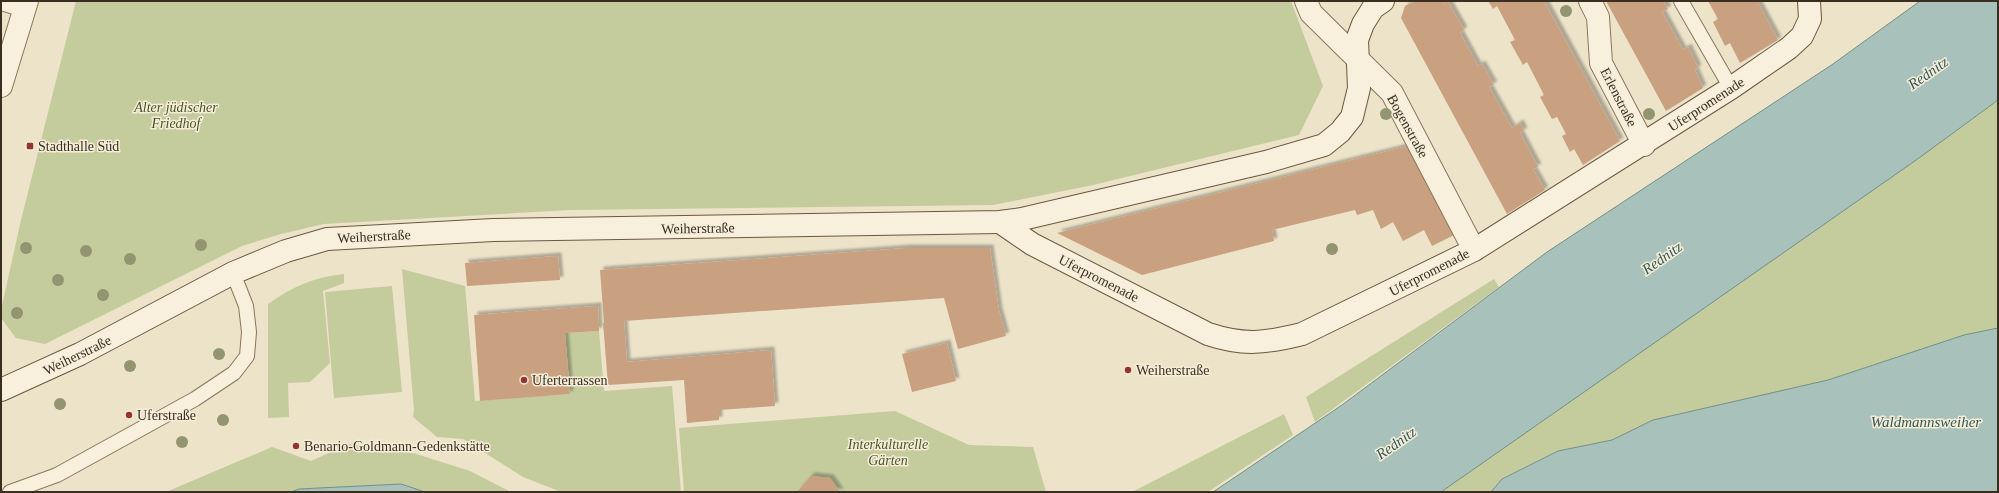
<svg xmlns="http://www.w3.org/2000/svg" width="1999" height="493" font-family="Georgia,serif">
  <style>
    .green { fill: #c4cb9d }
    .water { fill: #a9c1bb; stroke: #709089 }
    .building { fill: #c9a180; filter: url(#shadow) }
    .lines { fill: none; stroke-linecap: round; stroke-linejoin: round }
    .lane-casing { stroke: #89765e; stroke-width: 16 }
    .street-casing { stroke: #89765e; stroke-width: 24 }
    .secondary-casing { stroke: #6b5741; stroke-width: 24 }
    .lane { stroke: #f8f0dc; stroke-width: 14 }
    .street { stroke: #f8f0dc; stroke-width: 22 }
    .secondary { stroke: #f8f0dc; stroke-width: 22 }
    .tree { fill: #939570 }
    .poi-dot { fill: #953330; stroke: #f5edd8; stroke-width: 1.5 }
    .labels { text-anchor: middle; stroke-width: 3; stroke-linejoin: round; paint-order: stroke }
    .street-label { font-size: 14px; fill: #3a2e21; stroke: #f5edd8 }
    .park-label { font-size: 14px; font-style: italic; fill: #495528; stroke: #f5edd8 }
    .poi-label { font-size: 14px; fill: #3a2e21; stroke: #f5edd8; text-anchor: start }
    .water-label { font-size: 15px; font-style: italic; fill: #315957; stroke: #f5edd8 }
  </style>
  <defs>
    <filter id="shadow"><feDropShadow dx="3.5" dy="-3.5" stdDeviation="1" flood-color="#0004"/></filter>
  </defs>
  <rect width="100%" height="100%" fill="#ede3c9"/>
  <g class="green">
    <path d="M76,1H1291L1323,86L1299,135L1093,185L993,205L570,210L324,224L281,234L242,246L45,344L16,338L1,318V310L21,220Z"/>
    <path d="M1998,99V328L1964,335L1828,380L1653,420L1612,440L1558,451L1502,479L1491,492H1434Z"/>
    <path d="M402,269L465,286L475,401L570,394L565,333L599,331L604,391L672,386L681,492H561L523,477L463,439L437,437L413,417L414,410Z"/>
    <path d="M344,274V283L323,291L330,363L310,382L288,383L289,417L268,418V304C292,287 314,277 344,274Z"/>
    <path d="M1494,279L1499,287L1315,422L1306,397Z"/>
    <path d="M392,286L402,392L334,398L325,292Z"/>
    <path d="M895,411L969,445L1033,447L1046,492H684L679,428Z"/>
    <path d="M1284,414L1293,435L1208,492H1132Z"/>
    <path d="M349,444L413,453L470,471L511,492H425L401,484L299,489L291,492H166L272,447L311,461Z"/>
  </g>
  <g class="water">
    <path d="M1920,1H1998V100L1919,158L1441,492H1213L1342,405L1547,252L1833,64Z"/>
    <path d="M1998,328V492H1491L1502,479L1558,451L1612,440L1653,420L1828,380L1964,335Z"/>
    <path d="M401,484L425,492H291L299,489Z"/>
  </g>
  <g class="building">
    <path d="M1416,1H1442L1444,4L1448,2L1464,30L1460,33L1478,66L1482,64L1494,85L1489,87L1512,128L1520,123L1524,131L1520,133L1538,167L1533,169L1545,190L1507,214L1401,18L1405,6Z"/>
    <path d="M1488,1H1544L1620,141L1583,165L1574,149L1570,152L1562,136L1566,134L1557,117L1552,119L1540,97L1544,95L1527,62L1523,65L1510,42L1515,40L1497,6L1493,9Z"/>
    <path d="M1606,1H1663L1668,9L1662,12L1683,50L1688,47L1698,68L1695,70L1703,88L1666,111Z"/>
    <path d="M1708,1H1757L1778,40L1740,63L1730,43L1725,46L1713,22L1718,19Z"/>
    <path d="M1404,147L1413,151L1456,234L1432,246L1424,230L1403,241L1393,222L1381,229L1373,210L1357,215L1355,210L1272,230L1274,241L1142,275L1057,233Z"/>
    <path d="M908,248H990L999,311L1006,336L958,349L944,298L624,321L627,362L771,350L775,406L719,410V420L687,423L684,380L608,385L603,323H610H604L600,270Z"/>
    <path d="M558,256L560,280L467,286L465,263Z"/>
    <path d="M598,306L599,331L565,333L570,394L480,401L474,315Z"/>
    <path d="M947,343L956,381L912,392L902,354Z"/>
    <path d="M811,476L830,478L840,492H797Z"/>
  </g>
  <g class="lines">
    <defs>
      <g id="lane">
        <path d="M1681,1L1731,88"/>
        <path d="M1,3L24,10"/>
        <path d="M10,492L57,475L195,399L234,373L247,356L249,332L246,306L233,273"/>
      </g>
      <g id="street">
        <path d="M1306,1L1311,13L1392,93L1474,250"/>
        <path d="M1590,1L1598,17L1601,63L1644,145"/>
        <path d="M1,86L27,1"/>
      </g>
      <g id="secondary">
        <path d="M1000,222L1032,244L1208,334C1244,346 1266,343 1302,334L1474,250L1731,88L1789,48L1802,36L1810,19L1809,1"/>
        <path d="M1,390L80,354L233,273L286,251L327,239L493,230L1000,222L1022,219L1266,162L1324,145L1340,132L1352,117L1359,88L1357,40L1363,24L1373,8L1383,1"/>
      </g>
    </defs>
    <use href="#lane" class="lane-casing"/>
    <use href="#street" class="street-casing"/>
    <use href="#secondary" class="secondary-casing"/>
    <use href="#lane" class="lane"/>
    <use href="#street" class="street"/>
    <use href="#secondary" class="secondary"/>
  </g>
  <g class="tree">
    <circle cx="1566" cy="11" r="6"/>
    <circle cx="1386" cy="114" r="6"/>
    <circle cx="1649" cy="114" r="6"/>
    <circle cx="201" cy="245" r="6"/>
    <circle cx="26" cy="248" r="6"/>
    <circle cx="1332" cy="249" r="6"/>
    <circle cx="86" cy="251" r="6"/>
    <circle cx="130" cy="259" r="6"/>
    <circle cx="58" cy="280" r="6"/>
    <circle cx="103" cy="295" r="6"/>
    <circle cx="17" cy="313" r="6"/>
    <circle cx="219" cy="354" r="6"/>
    <circle cx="130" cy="366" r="6"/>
    <circle cx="60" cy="404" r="6"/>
    <circle cx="223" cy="420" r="6"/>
    <circle cx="182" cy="442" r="6"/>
  </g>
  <g class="poi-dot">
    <rect x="26" y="142" width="8" height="8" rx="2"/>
    <circle cx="1128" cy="370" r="4"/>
    <circle cx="524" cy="380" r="4"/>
    <circle cx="129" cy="415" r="4"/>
    <circle cx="296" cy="446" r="4"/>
  </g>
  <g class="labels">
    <g class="street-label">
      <text transform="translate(1619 97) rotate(63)" y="5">Erlenstraße</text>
      <text transform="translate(1706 104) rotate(-33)" y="5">Uferpromenade</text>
      <text transform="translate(1408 126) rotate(61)" y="5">Bogenstraße</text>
      <text transform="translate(698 228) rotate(-1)" y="5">Weiherstraße</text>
      <text transform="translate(374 236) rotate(-3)" y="5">Weiherstraße</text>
      <text transform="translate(1429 272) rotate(-27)" y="5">Uferpromenade</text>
      <text transform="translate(1099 278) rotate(27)" y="5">Uferpromenade</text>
      <text transform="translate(77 355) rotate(-26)" y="5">Weiherstraße</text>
    </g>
    <g class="park-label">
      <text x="176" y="112">Alter jüdischer<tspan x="176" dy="16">Friedhof</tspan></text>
      <text x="888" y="449">Interkulturelle<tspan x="888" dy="16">Gärten</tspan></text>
    </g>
    <g class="poi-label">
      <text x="38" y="151">Stadthalle Süd</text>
      <text x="1136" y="375">Weiherstraße</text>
      <text x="532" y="385">Uferterrassen</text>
      <text x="137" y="420">Uferstraße</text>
      <text x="304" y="451">Benario-Goldmann-Gedenkstätte</text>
    </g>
    <g class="water-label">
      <text transform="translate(1928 73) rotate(-35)" y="5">Rednitz</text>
      <text transform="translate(1662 258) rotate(-35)" y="5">Rednitz</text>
      <text x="1926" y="427">Waldmannsweiher</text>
      <text transform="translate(1396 443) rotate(-35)" y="5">Rednitz</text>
    </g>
  </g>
  <rect width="1999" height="493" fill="none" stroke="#3a2e21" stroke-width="4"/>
</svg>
